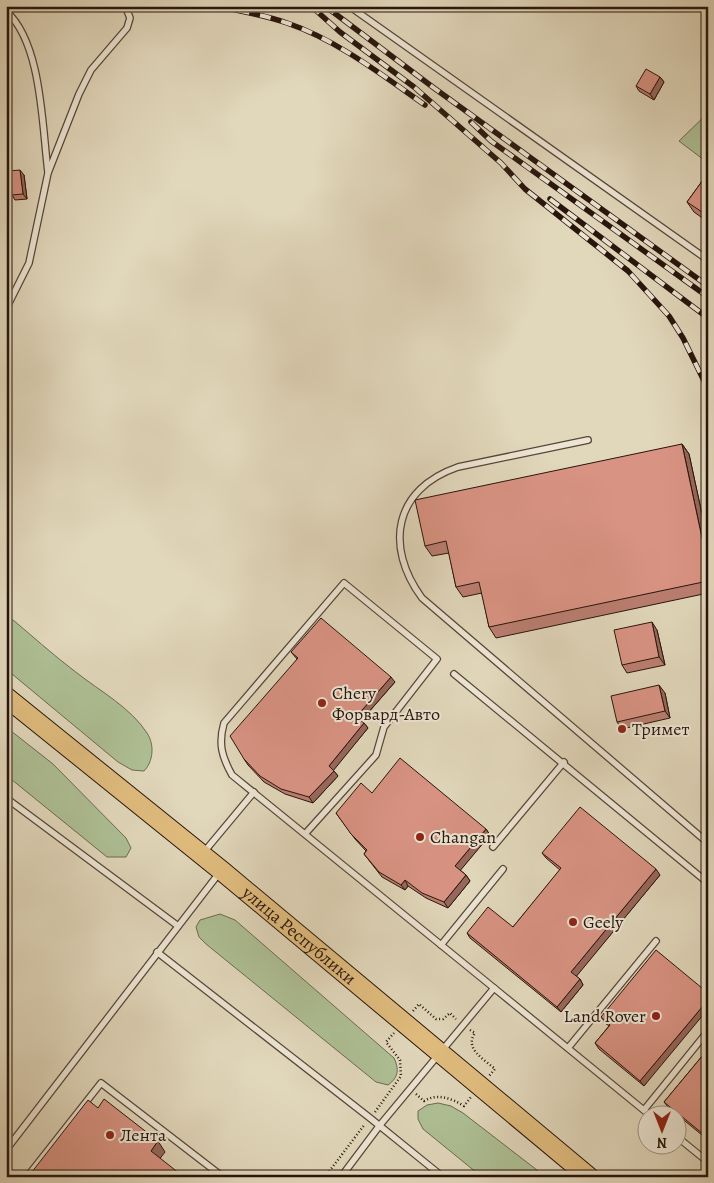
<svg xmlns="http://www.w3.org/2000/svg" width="714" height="1183" font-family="Alegreya,serif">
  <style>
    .green { fill: #aebf94; stroke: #6b6a50 }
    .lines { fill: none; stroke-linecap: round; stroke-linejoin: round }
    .service-casing { stroke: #564638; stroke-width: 8 }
    .primary-casing { stroke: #28150c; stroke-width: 21 }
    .path { stroke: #28150c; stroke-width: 2.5; stroke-dasharray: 1 2.5; stroke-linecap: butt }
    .service { stroke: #ece5d3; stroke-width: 5.5 }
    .primary { stroke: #e0bc7e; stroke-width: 19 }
    .rail-casing { stroke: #28150c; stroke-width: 5.5 }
    .rail { stroke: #ece5d3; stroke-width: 4; stroke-dasharray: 11; stroke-linecap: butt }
    .wall { fill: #bb7e71; stroke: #28150c }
    .shaded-wall { fill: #98675c; stroke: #28150c }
    .building { fill: #d99383; stroke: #28150c }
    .poi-dot { fill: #8f2418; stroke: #ece5d3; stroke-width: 2 }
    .labels { text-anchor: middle; stroke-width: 4; stroke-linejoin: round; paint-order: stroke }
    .poi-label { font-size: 18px; fill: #28150c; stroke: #ece5d3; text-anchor: start }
    .street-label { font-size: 18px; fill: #28150c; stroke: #ece5d3 }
  </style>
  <rect width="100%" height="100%" fill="#e1d7bb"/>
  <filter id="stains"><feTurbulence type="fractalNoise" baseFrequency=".004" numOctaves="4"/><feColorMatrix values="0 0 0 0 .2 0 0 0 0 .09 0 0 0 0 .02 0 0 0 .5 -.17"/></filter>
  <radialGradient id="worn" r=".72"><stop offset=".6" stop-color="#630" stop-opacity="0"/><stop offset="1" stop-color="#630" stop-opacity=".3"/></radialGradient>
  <g class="green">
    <path d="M708,113V163L679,141Z"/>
    <path d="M6,614C30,634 53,655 77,673C100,691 131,708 147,733C155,745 153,762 144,771L132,770L118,762L6,669Z"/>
    <path d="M6,727L53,764L126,838L131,848L126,857H107L6,775Z"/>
    <path d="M220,914L235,920L394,1058C399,1069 399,1077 388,1085L376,1082L206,944L199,937L196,927L200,920Z"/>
    <path d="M438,1103L451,1106L463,1113L546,1177H482L423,1129L418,1119V1111L427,1105Z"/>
  </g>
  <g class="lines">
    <defs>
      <g id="service">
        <path d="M349,6L708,260"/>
        <path d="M6,11C42,43 42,126 48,172"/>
        <path d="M6,309L29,263L48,173L79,94L91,70L127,28L130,18L126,8L122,6"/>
        <path d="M588,440L458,467C394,489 384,546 422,598L708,843"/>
        <path d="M454,674L708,883"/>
        <path d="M6,798L178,926"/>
        <path d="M305,834L376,755L384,727L437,659L344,583L224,723C218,744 222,757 232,775L494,988"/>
        <path d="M493,847L564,762"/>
        <path d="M204,852L254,792"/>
        <path d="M441,945L503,869"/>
        <path d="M157,952L370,1118L443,1177"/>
        <path d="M568,1048L656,941"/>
        <path d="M644,1110L708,1031"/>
        <path d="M676,1136L708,1162"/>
        <path d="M6,1150L220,872"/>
        <path d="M27,1177L101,1083L223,1177"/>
        <path d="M341,1177L380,1125L494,988L651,1116"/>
      </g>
      <g id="primary">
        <path id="s1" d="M6,697L222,871L589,1177"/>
      </g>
    </defs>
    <use href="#service" class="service-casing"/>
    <use href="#primary" class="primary-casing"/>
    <g class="path">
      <path d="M413,1011L419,1004L436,1019H443L450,1013L456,1019"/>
      <path d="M470,1030L475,1033C464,1049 484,1059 495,1069L489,1076"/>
      <path d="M416,1094L424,1101C437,1093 451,1098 464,1106L471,1097"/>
      <path d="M375,1112L401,1076L400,1060L386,1042L394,1033"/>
      <path d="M325,1177L365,1124"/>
    </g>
    <use href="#service" class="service"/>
    <use href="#primary" class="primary"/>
    <defs>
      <g id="rail">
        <path d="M217,6C240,11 264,15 287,23C337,40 382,75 425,105"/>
        <path d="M311,6L340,32L414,87L501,163L525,189L628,271L669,316L683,338L708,389"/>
        <path d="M325,6L434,88L708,286"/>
        <path d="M471,122L491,141L708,297"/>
        <path d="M550,199L708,318"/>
      </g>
    </defs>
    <use href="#rail" class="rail-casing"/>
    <use href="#rail" class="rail"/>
  </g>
  <g class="wall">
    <path d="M660,77L664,82L654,100L639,91L636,86Z"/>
    <path d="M708,173V222L694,212L687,202Z"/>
    <path d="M24,175L27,199L15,200L12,195Z"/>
    <path d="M682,444L689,454L708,542V593L496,638L489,627L482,593L463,597L456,587L449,553L432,556L425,546Z"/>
    <path d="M657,630L665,665L627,673L622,665Z"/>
    <path d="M291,652L395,682L361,721L364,723L368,728L333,770L338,776L313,803L285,794L264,782L248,765L244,759L297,659Z"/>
    <path d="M665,693L670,718L622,729L617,722Z"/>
    <path d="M372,793L486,829L490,835L460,870L466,875L470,881L448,908L426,898L408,886L405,890L382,877L364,854L366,851L355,839L336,813Z"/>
    <path d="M542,853L660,875L576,976L580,979L583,985L561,1012L470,938L467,933L513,927L560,870L546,858Z"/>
    <path d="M708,993L644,1086L599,1049L595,1043L609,1026L605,1023L601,1017Z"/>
    <path d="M708,1049V1140L668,1107L664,1102Z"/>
  </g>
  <g class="shaded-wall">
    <path d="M660,77L664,82L654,100L650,94Z"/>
    <path d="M20,170L24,175L27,199L23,194Z"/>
    <path d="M682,444L689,454L708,542V566Z"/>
    <path d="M652,622L657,630L665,665L659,657Z"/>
    <path d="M391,677L395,682L359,723L356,717Z"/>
    <path d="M659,685L665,693L670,718L665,711Z"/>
    <path d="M364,723L368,728L333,771L329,766Z"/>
    <path d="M334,771L338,776L313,803L309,797Z"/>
    <path d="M486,829L490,835L459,872L455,866Z"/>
    <path d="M656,869L660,875L575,978L571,972Z"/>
    <path d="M466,875L470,881L448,908L444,902Z"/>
    <path d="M405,880L408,886L405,890L401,885Z"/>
    <path d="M580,979L583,985L561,1012L557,1007Z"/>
    <path d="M708,1000V1009L644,1086L640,1081Z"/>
    <path d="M158,1141L165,1152L158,1161L151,1151Z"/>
  </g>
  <g class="building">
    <path d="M646,69L660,77L650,94L636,86Z"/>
    <path d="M708,135V144L705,139Z"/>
    <path d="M20,170L23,194L12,195L9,171Z"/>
    <path d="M708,173V216L687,202Z"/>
    <path d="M682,444L708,566V581L489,627L479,582L456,587L446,541L425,546L415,500Z"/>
    <path d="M321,618L391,677L356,717L364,723L329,766L334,771L309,797L281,789L260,776L244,759L230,736L298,658L291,652Z"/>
    <path d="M652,622L659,657L622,665L614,630Z"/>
    <path d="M659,685L665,711L617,722L611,696Z"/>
    <path d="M400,758L486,829L455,866L466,875L444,902L422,893L405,880L401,885L379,872L364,854L367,850L351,834L336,813L361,783L372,793Z"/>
    <path d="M580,807L656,869L571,972L580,979L557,1007L467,933L488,907L513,927L561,868L542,853Z"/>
    <path d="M656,950L708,993V1000L640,1081L595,1043L610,1025L601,1017Z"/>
    <path d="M708,1049V1138L664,1102Z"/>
    <path d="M104,1099L158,1141L151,1151L184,1177H28L88,1100L98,1108Z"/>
  </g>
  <g class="poi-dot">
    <circle cx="322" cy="703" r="5"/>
    <circle cx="622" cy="729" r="5"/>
    <circle cx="420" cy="837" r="5"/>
    <circle cx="573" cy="922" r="5"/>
    <circle cx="656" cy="1016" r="5"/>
    <circle cx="110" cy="1135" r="5"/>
  </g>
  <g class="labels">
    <g class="poi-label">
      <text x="332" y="699">Chery<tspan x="332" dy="21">Форвард-Авто</tspan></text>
      <text x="632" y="735">Тримет</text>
      <text x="430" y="843">Changan</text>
      <text x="583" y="928">Geely</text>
      <text x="646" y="1022" text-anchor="end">Land Rover</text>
      <text x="120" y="1141">Лента</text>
    </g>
    <g class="street-label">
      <text dy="6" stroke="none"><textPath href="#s1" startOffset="378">улица Республики</textPath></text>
    </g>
  </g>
  <rect width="714" height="1183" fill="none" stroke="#e1d7bb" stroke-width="25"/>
  <rect x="8" y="8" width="699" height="1168" fill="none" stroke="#28150c" stroke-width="2.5"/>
  <rect x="12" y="12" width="689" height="1158" fill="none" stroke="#28150c"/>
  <g transform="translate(662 1130) rotate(180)"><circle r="24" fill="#ece5d3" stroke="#9e9283"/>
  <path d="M0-4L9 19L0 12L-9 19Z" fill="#8f2418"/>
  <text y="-8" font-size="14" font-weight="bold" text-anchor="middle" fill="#28150c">N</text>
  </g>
  <rect width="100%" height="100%" filter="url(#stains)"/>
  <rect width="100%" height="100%" fill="url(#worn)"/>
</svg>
